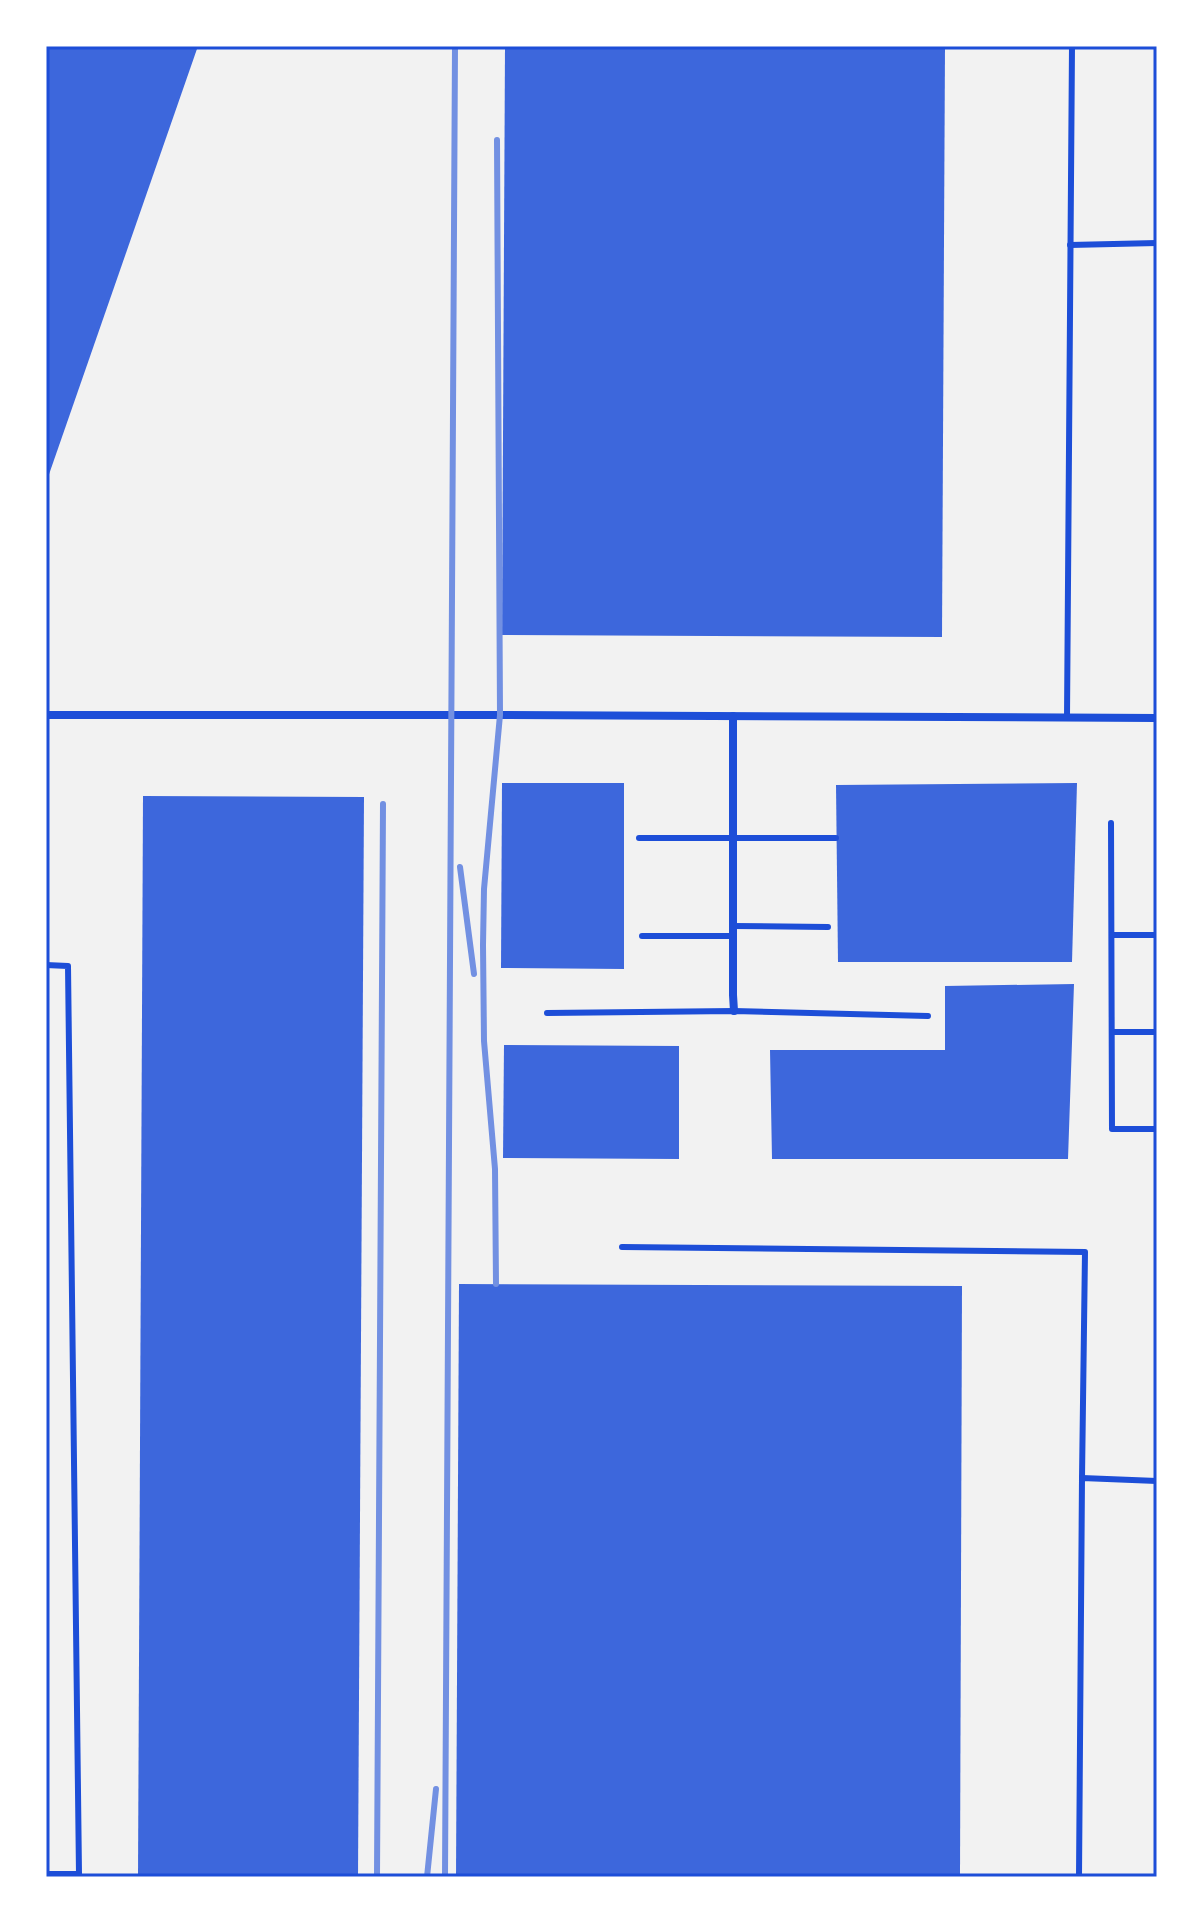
<svg xmlns="http://www.w3.org/2000/svg" width="1203" height="1923" font-family="Cabin,sans-serif">
  <style>
    .building { fill: #3d67dc }
    .lines { fill: none; stroke-linecap: round; stroke-linejoin: round }
    .service { stroke: #1d4ed8; stroke-width: 6 }
    .minor { stroke: #1d4ed8; stroke-width: 8 }
    .rail { stroke: #7290e2; stroke-width: 6 }
    .neatline { fill: none; stroke: #1d4ed8; stroke-width: 3 }
  </style>
  <rect width="100%" height="100%" fill="#f2f2f2"/>
  <g class="building">
    <path d="M46,46H198L46,483Z"/>
    <path d="M505,46H945L942,637L502,635Z"/>
    <path d="M502,783H624V969L501,968Z"/>
    <path d="M1077,783L1072,962H838L836,785Z"/>
    <path d="M143,796L364,797L358,1877H138Z"/>
    <path d="M1074,984L1068,1159H772L770,1050H945V986Z"/>
    <path d="M504,1045L679,1046V1159L503,1158Z"/>
    <path d="M459,1284L962,1286L960,1877H456Z"/>
  </g>
  <g class="lines">
    <g class="service">
      <path d="M1070,245L1157,243"/>
      <path d="M1067,718L1072,46"/>
      <path d="M1111,823L1112,1129H1157"/>
      <path d="M639,838H836"/>
      <path d="M733,926L828,927"/>
      <path d="M1112,935H1157"/>
      <path d="M642,936H733"/>
      <path d="M46,965L68,966L79,1874H46"/>
      <path d="M547,1013L734,1011L928,1016"/>
      <path d="M1112,1032H1157"/>
      <path d="M622,1247L1085,1252L1082,1478"/>
      <path d="M1079,1877L1082,1478L1157,1481"/>
    </g>
    <g class="minor">
      <path d="M46,715H500L1157,718"/>
      <path d="M733,716V995L734,1011"/>
    </g>
    <g class="rail">
      <path d="M460,867L474,974"/>
      <path d="M496,1284L495,1169L484,1041L483,945L484,889L500,715L497,140"/>
      <path d="M377,1877L383,804"/>
      <path d="M427,1877L436,1789"/>
      <path d="M445,1877L455,46"/>
    </g>
  </g>
  <rect width="1203" height="1923" fill="none" stroke="#ffffff" stroke-width="96"/>
  <rect x="48" y="48" width="1107" height="1827" class="neatline"/>
</svg>
